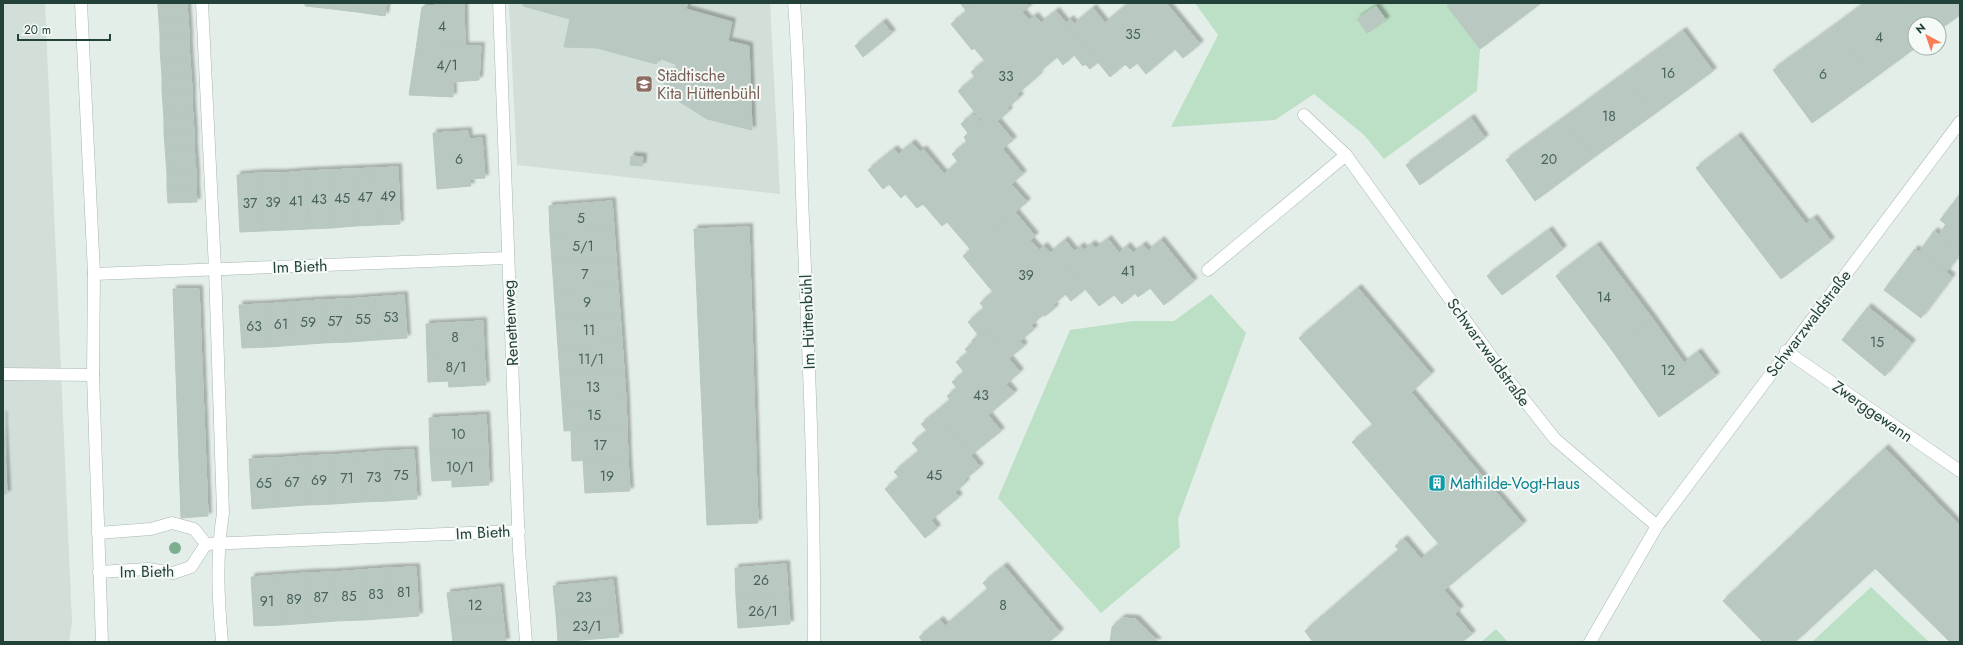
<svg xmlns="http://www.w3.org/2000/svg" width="1963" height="645" font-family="Jost,sans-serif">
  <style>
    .built { fill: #d2ded8 }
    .green { fill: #bce0c5 }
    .building { fill: #b9c9c2; stroke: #b6c8c0; filter: url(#shadow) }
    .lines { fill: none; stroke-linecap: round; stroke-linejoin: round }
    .service-casing { stroke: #a6b7b0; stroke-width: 13 }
    .minor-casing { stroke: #a6b7b0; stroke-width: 13 }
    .service { stroke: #fff; stroke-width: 12 }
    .minor { stroke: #fff; stroke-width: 12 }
    .tree { fill: #7eae90 }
    .labels { text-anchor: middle; stroke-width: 4; stroke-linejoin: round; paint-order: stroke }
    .number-label { font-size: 14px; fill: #48635a }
    .education-label { font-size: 16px; fill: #785e54; stroke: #f5faf7; text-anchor: start }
    .street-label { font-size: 16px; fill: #224138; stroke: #f5faf7 }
    .culture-label { font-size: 16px; fill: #0d838f; stroke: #f5faf7; text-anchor: start }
  </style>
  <defs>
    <filter id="shadow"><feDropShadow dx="3.5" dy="-3.5" stdDeviation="1" flood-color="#0004"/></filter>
  </defs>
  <rect width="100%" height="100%" fill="#e4eee9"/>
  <g class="built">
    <path d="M3,3H45L72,622L69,642H3Z"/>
    <path d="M509,3H770L780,194L517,165Z"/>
  </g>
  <g class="green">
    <path d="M1195,3H1450L1447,6L1480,49L1477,91L1384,159L1364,135L1314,94L1275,120L1171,127L1218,35Z"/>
    <path d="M1211,294L1246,333L1178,519L1180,547L1101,613L998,498L1070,330L1133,321H1174Z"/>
    <path d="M1871,587L1929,642H1812Z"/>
    <path d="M1496,629L1508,642H1481Z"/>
  </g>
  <g class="building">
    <path d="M158,3H187V5L158,6Z"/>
    <path d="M305,3H333L332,9L305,6Z"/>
    <path d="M333,3H358L357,12L332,9Z"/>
    <path d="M358,3H387L385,16L357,12Z"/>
    <path d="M455,3H464L465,46L416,49L422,7Z"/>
    <path d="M523,3H688L686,9L732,22L728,41L749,46L752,130L707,119L661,90L677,65L659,58L656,64L597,48L564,47L570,19L523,6Z"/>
    <path d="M960,3H977L967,12Z"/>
    <path d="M977,3H1026L1029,7L1022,12L1029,20L1035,16L1041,23L1056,11L1098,62L1090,69L1085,64L1083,66L1074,55L1063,65L1057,57L1038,73L1039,75L1017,94L1020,97L1007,108L1009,111L997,121L1013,140L1003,148L958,91L975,77L971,72L985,61L974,48L972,50L951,24Z"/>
    <path d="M1129,3H1166L1200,44L1183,58L1175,49L1146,74L1137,63L1130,69L1125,64L1110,77L1066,23L1070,19L1074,24L1093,8L1105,23Z"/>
    <path d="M1450,3H1541L1480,49L1447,6Z"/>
    <path d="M1865,3H1911L1926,24H1915V48L1873,79L1834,26Z"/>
    <path d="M1911,3H1960V15L1939,30V24H1926Z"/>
    <path d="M187,5L188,19L159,21L158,6Z"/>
    <path d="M1376,6L1386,20L1367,33L1357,19Z"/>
    <path d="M188,19L189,33L160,35L159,21Z"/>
    <path d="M883,22L892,33L863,57L855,46Z"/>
    <path d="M1834,26L1873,79L1812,123L1773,70Z"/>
    <path d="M1683,31L1713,71L1653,115L1624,74Z"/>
    <path d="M189,33V47L160,49V35Z"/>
    <path d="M465,46H481L479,80L453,82V97L409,95L416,49Z"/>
    <path d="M189,47L190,61L161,63L160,49Z"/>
    <path d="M190,61L191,75L162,77L161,63Z"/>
    <path d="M1624,74L1653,115L1593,158L1564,118Z"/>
    <path d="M191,75L192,89L162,91V77Z"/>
    <path d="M192,89V104L163,105L162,91Z"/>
    <path d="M192,104L193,118L164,119L163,105Z"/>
    <path d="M973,113L1023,174L1011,184L1027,202L970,249L947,222L942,226L923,204L917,208L905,194L901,198L889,184L883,189L868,170L894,149L899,154L912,143L920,152L923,149L944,174L958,162L952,154L967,142L964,137L968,133L961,124Z"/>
    <path d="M193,118L194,132L164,133V119Z"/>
    <path d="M1471,118L1485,138L1420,185L1406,165Z"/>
    <path d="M1564,118L1593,158L1535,201L1506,160Z"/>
    <path d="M468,131L469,139L482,138L485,178L470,179L471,186L437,189L433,133Z"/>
    <path d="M194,132V146L165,147L164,133Z"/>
    <path d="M1738,136L1806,224L1814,218L1831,241L1781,279L1696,168Z"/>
    <path d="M194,146L195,160L166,161L165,147Z"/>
    <path d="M631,156L643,157L642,166L630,165Z"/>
    <path d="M195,160L196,173L167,175L166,161Z"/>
    <path d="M398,167L400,224L377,225L375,168Z"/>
    <path d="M375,168L377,225L355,226L352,169Z"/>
    <path d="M352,169L355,226L332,228L329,170Z"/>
    <path d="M329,170L332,228L309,229L306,171Z"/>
    <path d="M306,171L309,229L286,230L283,173Z"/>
    <path d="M196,173V188L167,189V175Z"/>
    <path d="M260,173L263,231L240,232L237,175Z"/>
    <path d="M260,173H283L286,230L263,231Z"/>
    <path d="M196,188L197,202L168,203L167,189Z"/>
    <path d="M1960,194V234L1940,220Z"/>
    <path d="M612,201L614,229L550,234L549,206Z"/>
    <path d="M1015,212L1035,236L1030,240L1039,250L1044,246L1050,253L1065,240L1074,251L1062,261L1085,289L1071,301L1065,294L1053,305L1055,308L1045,316L1043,315L1031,325L1034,329L1020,341L1024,346L1009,358L986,331L979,336L968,322L984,308L980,303L993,292L963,256Z"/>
    <path d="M1946,224L1960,234V250L1939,235Z"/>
    <path d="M749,227L758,523L707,525L694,229Z"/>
    <path d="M614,229L616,258L552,262L550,234Z"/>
    <path d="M1549,230L1563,249L1502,295L1487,276Z"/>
    <path d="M1934,231L1960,250V254L1946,272L1919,252Z"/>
    <path d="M1108,239L1119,253L1127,246L1133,253L1143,245L1148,251L1161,240L1194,281L1164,305L1150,288L1138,297L1135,293L1122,304L1114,295L1099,306L1062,261L1081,246L1084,250L1092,244L1096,248Z"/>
    <path d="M1597,245L1652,318L1611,349L1556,276Z"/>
    <path d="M1915,249L1952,277L1921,318L1884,290Z"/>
    <path d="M616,258L618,286L554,290L552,262Z"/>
    <path d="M618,286L620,314L556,318L554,290Z"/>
    <path d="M1358,288L1431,374L1411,392L1523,524L1444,590L1460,609L1455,614L1472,634L1462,642H1313L1305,631L1399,550L1395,546L1404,539L1421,559L1439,544L1352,442L1373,425L1299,338Z"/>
    <path d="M173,289H199L208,516L181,518Z"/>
    <path d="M404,295L407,338L377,340L375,297Z"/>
    <path d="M375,297L377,340L350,342L348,299Z"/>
    <path d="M348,299L350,342L323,343L321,300Z"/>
    <path d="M321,300L323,343L296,345L293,302Z"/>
    <path d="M293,302L296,345L269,347L266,304Z"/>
    <path d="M266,304L269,347L242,348L239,305Z"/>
    <path d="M1868,307L1912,343L1885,376L1842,340Z"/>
    <path d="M620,314L622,342L558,347L556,318Z"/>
    <path d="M1652,318L1684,363L1698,352L1716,376L1659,417L1611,349Z"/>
    <path d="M483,321L484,351L427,353L426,324Z"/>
    <path d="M986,331L1020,372L1006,384L1014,393L988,415L1001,431L971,455L936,412L950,400L947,396L957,388L952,382L964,372L956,362L968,353L965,349L973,343L972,340Z"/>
    <path d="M622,342L624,370L560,375L558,347Z"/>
    <path d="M484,351L486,385L449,387L448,381L428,382L427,353Z"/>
    <path d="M624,370L626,399L562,403L560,375Z"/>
    <path d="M626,399L627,428L564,431L562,403Z"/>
    <path d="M936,412L980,467L964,480L966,482L955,492L959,497L931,520L937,528L925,538L885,489L899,477L894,472L919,451L912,443L927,431L921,424Z"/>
    <path d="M3,414L7,494H3Z"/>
    <path d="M486,415L488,451L430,453L429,418Z"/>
    <path d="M627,428L628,459L572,461L571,431Z"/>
    <path d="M1885,448L1960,526V642H1950L1875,568L1795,642H1763L1723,601Z"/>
    <path d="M414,450L417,499L389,501L386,451Z"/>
    <path d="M386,451L389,501L362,502L359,453Z"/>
    <path d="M488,451L489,485L452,487V480L432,481L430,453Z"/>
    <path d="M359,453L362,502L334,504L332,455Z"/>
    <path d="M332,455L334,504L307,505L304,456Z"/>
    <path d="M304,456L307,505L279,507L277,458Z"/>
    <path d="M277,458L279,507L252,509L249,459Z"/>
    <path d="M628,459L630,491L585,493L583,461Z"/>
    <path d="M786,564L788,593L736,597L735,568Z"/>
    <path d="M1004,566L1060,632L1049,642H923L919,637L940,620L945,626L988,589L983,583Z"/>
    <path d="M416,567L419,616L392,618L389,568Z"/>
    <path d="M389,568L392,618L364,620L361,570Z"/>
    <path d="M361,570L364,620L337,621L334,572Z"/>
    <path d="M334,572L337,621L309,623L306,573Z"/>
    <path d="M306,573L309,623L282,625L279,575Z"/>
    <path d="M279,575L282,625L254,626L251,577Z"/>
    <path d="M613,580L616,608L556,614L553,586Z"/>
    <path d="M500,587L503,618L451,624L447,593Z"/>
    <path d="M788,593L790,624L738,628L736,597Z"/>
    <path d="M616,608L619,637L558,642L556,614Z"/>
    <path d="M503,618L506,642H453L451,624Z"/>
    <path d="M1122,618L1136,619L1158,642H1110L1112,627Z"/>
  </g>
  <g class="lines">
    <defs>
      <g id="service">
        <path d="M202,3L215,269L223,513C216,558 218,597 222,642"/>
        <path d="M1208,270L1346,155L1304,115"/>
      </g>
      <g id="minor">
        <path d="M81,3L94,274L93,375L102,642"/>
        <path d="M499,3L519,550L526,642"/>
        <path d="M794,3C800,76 800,148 803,221C809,362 815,502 814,642"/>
        <path d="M1346,155L1509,381L1555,439L1657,526"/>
        <path d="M94,274L507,258"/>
        <path d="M1786,351L1960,471"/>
        <path d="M3,374L93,375"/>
        <path d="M98,533L151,529L172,523L194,529L206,544"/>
        <path d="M206,544L519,531"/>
        <path d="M99,572L148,569L173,573L191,567L206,544"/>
        <path d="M1590,642L1657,526L1960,122"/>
      </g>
    </defs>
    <use href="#service" class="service-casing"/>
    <use href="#minor" class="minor-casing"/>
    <use href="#service" class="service"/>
    <use href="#minor" class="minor"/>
  </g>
  <circle class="tree" cx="175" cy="548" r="6"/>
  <defs>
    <symbol id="school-square" viewBox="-11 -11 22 22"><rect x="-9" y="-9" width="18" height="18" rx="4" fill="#8d6e63" stroke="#f5faf7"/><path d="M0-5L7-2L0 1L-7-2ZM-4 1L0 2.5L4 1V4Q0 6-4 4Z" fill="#fff"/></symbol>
    <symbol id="building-square" viewBox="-11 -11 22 22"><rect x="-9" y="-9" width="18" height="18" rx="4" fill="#0f9aa8" stroke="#f5faf7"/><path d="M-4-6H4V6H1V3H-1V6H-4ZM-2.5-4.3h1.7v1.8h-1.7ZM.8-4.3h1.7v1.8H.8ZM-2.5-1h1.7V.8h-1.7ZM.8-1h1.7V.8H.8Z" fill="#fff"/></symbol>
  </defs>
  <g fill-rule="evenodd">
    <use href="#school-square" x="634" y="74" width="20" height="20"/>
    <use href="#building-square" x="1427" y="473" width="20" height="20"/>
  </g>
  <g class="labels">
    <g class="number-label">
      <text x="442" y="31">4</text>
      <text x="1133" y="39">35</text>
      <text x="1879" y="42">4</text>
      <text x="447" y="70">4/1</text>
      <text x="1668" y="78">16</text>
      <text x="1823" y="79">6</text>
      <text x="1006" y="81">33</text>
      <text x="1609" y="121">18</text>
      <text x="459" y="164">6</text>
      <text x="1549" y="164">20</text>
      <text x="388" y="201">49</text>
      <text x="365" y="202">47</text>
      <text x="342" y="203">45</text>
      <text x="319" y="204">43</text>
      <text x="296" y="206">41</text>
      <text x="273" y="207">39</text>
      <text x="250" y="208">37</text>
      <text x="581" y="223">5</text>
      <text x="583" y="251">5/1</text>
      <text x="1128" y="276">41</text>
      <text x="585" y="279">7</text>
      <text x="1026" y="280">39</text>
      <text x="1604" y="302">14</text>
      <text x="587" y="307">9</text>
      <text x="391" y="322">53</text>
      <text x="363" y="324">55</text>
      <text x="335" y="326">57</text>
      <text x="308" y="327">59</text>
      <text x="281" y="329">61</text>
      <text x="254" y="331">63</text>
      <text x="589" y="335">11</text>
      <text x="455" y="342">8</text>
      <text x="1877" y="347">15</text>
      <text x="591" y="364">11/1</text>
      <text x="456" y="372">8/1</text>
      <text x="1668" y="375">12</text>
      <text x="593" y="392">13</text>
      <text x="981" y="400">43</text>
      <text x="594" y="420">15</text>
      <text x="458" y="439">10</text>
      <text x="600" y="450">17</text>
      <text x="460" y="472">10/1</text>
      <text x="401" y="480">75</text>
      <text x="934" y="480">45</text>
      <text x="607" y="481">19</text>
      <text x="374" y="482">73</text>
      <text x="347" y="483">71</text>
      <text x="319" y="485">69</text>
      <text x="292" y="487">67</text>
      <text x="264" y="488">65</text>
      <text x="761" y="585">26</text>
      <text x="404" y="597">81</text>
      <text x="376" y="599">83</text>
      <text x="349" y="601">85</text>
      <text x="321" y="602">87</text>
      <text x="584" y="602">23</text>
      <text x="294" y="604">89</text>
      <text x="267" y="606">91</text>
      <text x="475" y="610">12</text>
      <text x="1003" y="610">8</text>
      <text x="763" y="616">26/1</text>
      <text x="587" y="631">23/1</text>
    </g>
    <g class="education-label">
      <text x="657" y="81">Städtische<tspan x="657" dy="18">Kita Hüttenbühl</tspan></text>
    </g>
    <g class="street-label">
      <text transform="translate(300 266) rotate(-2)" y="6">Im Bieth</text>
      <text transform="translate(807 322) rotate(-92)" y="6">Im Hüttenbühl</text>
      <text transform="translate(510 323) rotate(-93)" y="6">Renettenweg</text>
      <text transform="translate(1808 323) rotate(-53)" y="6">Schwarzwaldstraße</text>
      <text transform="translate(1489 352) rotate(54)" y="6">Schwarzwaldstraße</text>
      <text transform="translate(1873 411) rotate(35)" y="6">Zwerggewann</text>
      <text transform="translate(483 532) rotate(-3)" y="6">Im Bieth</text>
      <text transform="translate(147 571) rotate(-1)" y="6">Im Bieth</text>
    </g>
    <g class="culture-label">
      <text x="1450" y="489">Mathilde-Vogt-Haus</text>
    </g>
  </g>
  <rect width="1963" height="645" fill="none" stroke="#224138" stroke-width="8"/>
  <g transform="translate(1927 36) rotate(320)"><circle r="19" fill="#f5faf7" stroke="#a1b0ab"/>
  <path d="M0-3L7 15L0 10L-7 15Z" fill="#f97c57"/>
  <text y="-6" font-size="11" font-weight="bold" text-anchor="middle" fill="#224138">N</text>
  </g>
  <path d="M18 34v6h92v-6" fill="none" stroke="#224138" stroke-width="2"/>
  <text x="24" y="34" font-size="12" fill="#224138" stroke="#f5faf7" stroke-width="3" paint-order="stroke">20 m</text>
</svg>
